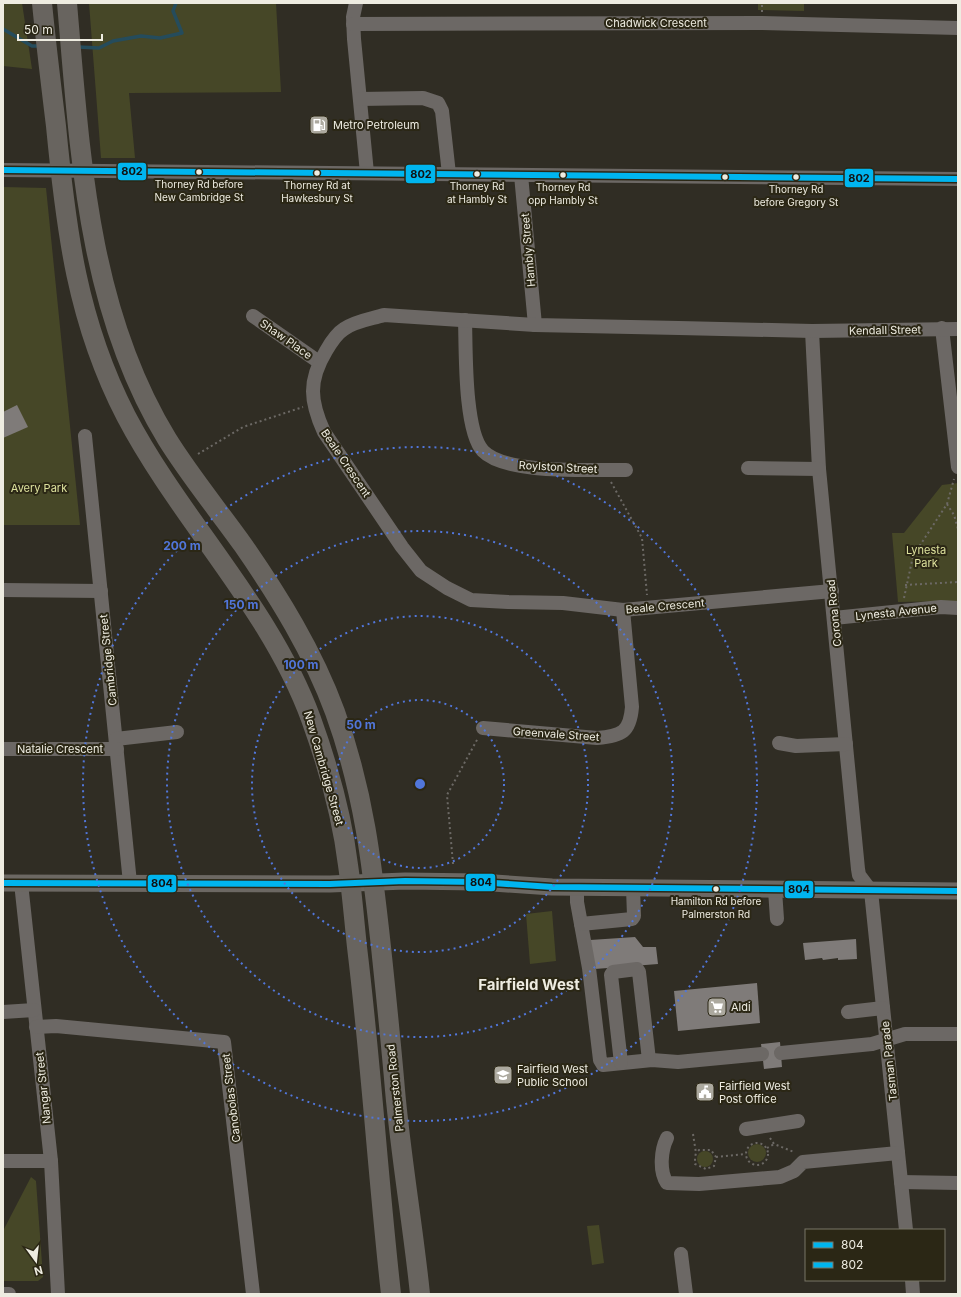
<svg xmlns="http://www.w3.org/2000/svg" width="961" height="1297" font-family="Inter,sans-serif">
  <style>
    .green { fill: #464727 }
    .lines { fill: none; stroke-linecap: round; stroke-linejoin: round }
    .stream { stroke: #254c5c; stroke-width: 3.5 }
    .building { fill: #7f7b79 }
    .path { stroke: #6c6965; stroke-width: 2; stroke-dasharray: 2 3; stroke-linecap: butt }
    .minor { stroke: #6c6865; stroke-width: 14 }
    .major { stroke: #6c6863; stroke-width: 17 }
    .highway { stroke: #68645f; stroke-width: 20 }
    .bus-1-casing { stroke: #2b2715; stroke-width: 9 }
    .bus-2-casing { stroke: #2b2715; stroke-width: 9 }
    .bus-1 { stroke: #00b5ef; stroke-width: 6 }
    .bus-2 { stroke: #00b5ef; stroke-width: 6 }
    .ring { fill: none; stroke: #5176da; stroke-width: 2; stroke-dasharray: 2 4 }
    .bus-dot { fill: #eeece1; stroke: #2b2715; stroke-width: 1.5 }
    .labels { text-anchor: middle; stroke-width: 4; stroke-linejoin: round; paint-order: stroke }
    .bus-label { font-size: 10px; fill: #eeece1; stroke: #2b2715 }
    .street-label { font-size: 11px; fill: #eeece1; stroke: #2b2715 }
    .poi-label { font-size: 11px; fill: #eeece1; stroke: #2b2715; text-anchor: start }
    .park-label { font-size: 11px; fill: #dde19d; stroke: #2b2715 }
    .district-label { font-size: 15px; font-weight: bold; fill: #eeece1; stroke: #2b2715 }
    .centre { fill: #5176da; stroke: #2b2715; stroke-width: 2 }
    .ring-label { font-size: 12px; text-anchor: middle; font-weight: bold; fill: #5176da; stroke: #2b2715; stroke-width: 4; stroke-linejoin: round; paint-order: stroke }
    .line-badge { stroke: #2b2715; stroke-width: 1.5 }
    .pale-badge-label { font-size: 11px; text-anchor: middle; font-weight: bold; fill: #111 }
  </style>
  <rect width="100%" height="100%" fill="#302d24"/>
  <g class="green">
    <path d="M3,3H22L32,69L3,66Z"/>
    <path d="M89,3H276L281,92L129,93L135,158H101Z"/>
    <path d="M758,3H804V11L758,10Z"/>
    <path d="M3,187L46,188L80,525H3Z"/>
    <path d="M958,483V601L898,602L892,533H904L942,485Z"/>
    <path d="M552,911L556,961L530,964L526,914Z"/>
    <circle cx="757" cy="1153" r="9"/>
    <circle cx="705" cy="1159" r="8"/>
    <path d="M31,1177L36,1181L43,1277L38,1281H3V1231Z"/>
    <path d="M599,1225L604,1263L592,1265L587,1226Z"/>
  </g>
  <g class="lines">
    <g class="stream">
      <path d="M3,29L32,46H40"/>
      <path d="M78,47L99,48L113,41L141,36L160,38L182,33L173,11L176,3"/>
    </g>
  </g>
  <g class="building">
    <path d="M17,405L28,427L3,438V412Z"/>
    <path d="M635,937L643,947H656L658,964L595,969L590,940Z"/>
    <path d="M856,939L857,959L838,960V958L823,960L822,958L805,960L803,943Z"/>
    <path d="M757,983L760,1023L678,1031L674,991Z"/>
    <path d="M780,1042L782,1067L764,1069L761,1044Z"/>
  </g>
  <g class="lines">
    <g class="path">
      <path d="M762,12V3"/>
      <path d="M198,454L243,427L303,407"/>
      <path d="M611,482L642,538L647,595"/>
      <path d="M947,504L954,515L958,529"/>
      <path d="M905,585L958,582"/>
      <path d="M904,598L913,556L947,504L954,479"/>
      <path d="M453,864L447,795L478,738"/>
      <path d="M693,1134L696,1153L695,1157V1164L706,1169L714,1166L716,1157L711,1150H699L696,1153"/>
      <path d="M770,1138L774,1144L794,1152"/>
      <circle cx="757" cy="1154" r="11"/>
      <path d="M767,1148L774,1144"/>
      <path d="M716,1157L746,1154"/>
    </g>
    <g class="minor">
      <path d="M356,3L353,17L354,39L367,173"/>
      <path d="M353,24L762,23L958,28"/>
      <path d="M360,99L423,98L438,103L442,111L449,174"/>
      <path d="M3,170L958,179"/>
      <path d="M521,175L535,325"/>
      <path d="M253,316L319,362"/>
      <path d="M465,320C466,348 464,431 483,451C506,475 593,469 626,470"/>
      <path d="M942,328L958,467"/>
      <path d="M812,331L819,469L858,869L859,875L871,891L906,1230"/>
      <path d="M85,436L130,883"/>
      <path d="M748,468L819,469"/>
      <path d="M3,590L101,591"/>
      <path d="M832,591L623,610L563,603L508,602L471,600L447,588L421,571L402,547L324,432C310,401 308,381 326,351C330,344 336,334 344,329C355,321 371,319 384,315L535,325L679,328L812,331L958,329"/>
      <path d="M834,618L941,607L958,608"/>
      <path d="M483,728L597,738C622,736 630,732 632,707L623,610"/>
      <path d="M116,739L177,732"/>
      <path d="M779,743L796,746L846,744"/>
      <path d="M3,749H117"/>
      <path d="M21,883L51,1161L58,1294"/>
      <path d="M577,887V902L589,968L600,1060L603,1065L652,1060L678,1062L762,1054"/>
      <path d="M775,890L777,919"/>
      <path d="M581,924L632,919L634,916L633,888"/>
      <path d="M3,1012L34,1010"/>
      <path d="M848,1012L883,1008"/>
      <path d="M36,1027L56,1026L224,1042L253,1294"/>
      <path d="M781,1053L872,1044L905,1034H958"/>
      <path d="M621,1063L611,975L613,972L637,969L639,972L649,1060"/>
      <path d="M746,1129L798,1121"/>
      <path d="M667,1138C661,1150 659,1171 667,1183L699,1184L780,1177L794,1171L803,1162L898,1153"/>
      <path d="M3,1161H51"/>
      <path d="M901,1182L958,1183"/>
      <path d="M681,1254L686,1294"/>
      <path d="M912,1280L913,1294"/>
      <path d="M3,1294H9"/>
    </g>
    <path class="major" d="M3,883L330,884L405,881L479,882L552,887L958,891"/>
    <g class="highway">
      <path d="M42,3C46,44 51,85 56,126C66,230 77,321 126,416C181,521 270,607 311,719C328,766 342,816 348,865C352,892 354,919 357,947C371,1062 378,1178 391,1294"/>
      <path d="M67,3C80,152 87,308 167,439C190,476 218,510 243,545C279,597 313,652 335,712C364,792 372,864 381,947C386,995 391,1042 395,1090C401,1158 413,1226 420,1294"/>
    </g>
    <defs>
      <path id="bus-1" d="M3,883L330,884L405,881L479,882L552,887L958,891"/>
      <path id="bus-2" d="M3,170L958,179"/>
    </defs>
    <use href="#bus-1" class="bus-1-casing"/>
    <use href="#bus-2" class="bus-2-casing"/>
    <use href="#bus-1" class="bus-1"/>
    <use href="#bus-2" class="bus-2"/>
  </g>
  <g class="ring">
    <circle cx="420" cy="784" r="84"/>
    <circle cx="420" cy="784" r="168"/>
    <circle cx="420" cy="784" r="253"/>
    <circle cx="420" cy="784" r="337"/>
  </g>
  <defs>
    <symbol id="fuel-square" viewBox="-11 -11 22 22"><rect x="-9" y="-9" width="18" height="18" rx="4" fill="#aca99f" stroke="#2b2715"/><path d="M-5.5-6h7V0h2V4h1.3V-2.5L3-4.5l.8-.8L6-3V5H2.5V1h-1V6h-7ZM-4.2-4.7v3.2H.2V-4.7Z" fill="#fff"/></symbol>
    <symbol id="supermarket-square" viewBox="-11 -11 22 22"><rect x="-9" y="-9" width="18" height="18" rx="4" fill="#aca99f" stroke="#2b2715"/><path d="M-6-5.5h2.5l.6 2H6L4.5 2H-2.5L-4.4-4H-6ZM-1.5 3.2a1.3 1.3 0 1 0 .1 0ZM3 3.2a1.3 1.3 0 1 0 .1 0Z" fill="#fff"/></symbol>
    <symbol id="school-square" viewBox="-11 -11 22 22"><rect x="-9" y="-9" width="18" height="18" rx="4" fill="#aca99f" stroke="#2b2715"/><path d="M0-5L7-2L0 1L-7-2ZM-4 1L0 2.5L4 1V4Q0 6-4 4Z" fill="#fff"/></symbol>
    <symbol id="civic-square" viewBox="-11 -11 22 22"><rect x="-9" y="-9" width="18" height="18" rx="4" fill="#aca99f" stroke="#2b2715"/><path d="M-.6-6.5H3V-4.5H.6V-3L4-1V1h2V6H-6V1h2V-1L-.6-3ZM-1.2 2.5V6h2.4V2.5Z" fill="#fff"/></symbol>
  </defs>
  <g fill-rule="evenodd">
    <use href="#fuel-square" x="308" y="114" width="22" height="22"/>
    <use href="#supermarket-square" x="706" y="996" width="22" height="22"/>
    <use href="#school-square" x="492" y="1064" width="22" height="22"/>
    <use href="#civic-square" x="694" y="1081" width="22" height="22"/>
  </g>
  <g class="bus-dot">
    <circle cx="199" cy="172" r="3.5"/>
    <circle cx="317" cy="173" r="3.5"/>
    <circle cx="477" cy="174" r="3.5"/>
    <circle cx="563" cy="175" r="3.5"/>
    <circle cx="725" cy="177" r="3.5"/>
    <circle cx="796" cy="177" r="3.5"/>
    <circle cx="716" cy="889" r="3.5"/>
  </g>
  <g class="labels">
    <g class="bus-label">
      <text x="199" y="188">Thorney Rd before<tspan x="199" dy="13">New Cambridge St</tspan></text>
      <text x="317" y="189">Thorney Rd at<tspan x="317" dy="13">Hawkesbury St</tspan></text>
      <text x="477" y="190">Thorney Rd<tspan x="477" dy="13">at Hambly St</tspan></text>
      <text x="563" y="191">Thorney Rd<tspan x="563" dy="13">opp Hambly St</tspan></text>
      <text x="796" y="193">Thorney Rd<tspan x="796" dy="13">before Gregory St</tspan></text>
      <text x="716" y="905">Hamilton Rd before<tspan x="716" dy="13">Palmerston Rd</tspan></text>
    </g>
    <g class="street-label">
      <text x="656" y="27">Chadwick Crescent</text>
      <text transform="translate(528 250) rotate(-95)" y="4">Hambly Street</text>
      <text transform="translate(885 330) rotate(-1)" y="4">Kendall Street</text>
      <text transform="translate(286 339) rotate(35)" y="4">Shaw Place</text>
      <text transform="translate(346 463) rotate(56)" y="4">Beale Crescent</text>
      <text transform="translate(558 467) rotate(3)" y="4">Roylston Street</text>
      <text transform="translate(665 606) rotate(-5)" y="4">Beale Crescent</text>
      <text transform="translate(896 612) rotate(-6)" y="4">Lynesta Avenue</text>
      <text transform="translate(834 613) rotate(-96)" y="4">Corona Road</text>
      <text transform="translate(108 660) rotate(-96)" y="4">Cambridge Street</text>
      <text transform="translate(556 734) rotate(4)" y="4">Greenvale Street</text>
      <text x="60" y="753">Natalie Crescent</text>
      <text transform="translate(324 768) rotate(74)" y="4">New Cambridge Street</text>
      <text transform="translate(889 1061) rotate(-96)" y="4">Tasman Parade</text>
      <text transform="translate(43 1088) rotate(-96)" y="4">Nangar Street</text>
      <text transform="translate(395 1088) rotate(-96)" y="4">Palmerston Road</text>
      <text transform="translate(231 1098) rotate(-97)" y="4">Canobolas Street</text>
    </g>
    <g class="poi-label">
      <text x="333" y="129">Metro Petroleum</text>
      <text x="731" y="1011">Aldi</text>
      <text x="517" y="1073">Fairfield West<tspan x="517" dy="13">Public School</tspan></text>
      <text x="719" y="1090">Fairfield West<tspan x="719" dy="13">Post Office</tspan></text>
    </g>
    <g class="park-label">
      <text x="39" y="492">Avery Park</text>
      <text x="926" y="554">Lynesta<tspan x="926" dy="13">Park</tspan></text>
    </g>
    <g class="district-label">
      <text x="529" y="990">Fairfield West</text>
    </g>
  </g>
  <circle cx="420" cy="784" r="6" class="centre"/>
  <g class="ring-label">
    <text x="182" y="550">200 m</text>
    <text x="241" y="609">150 m</text>
    <text x="301" y="669">100 m</text>
    <text x="361" y="729">50 m</text>
  </g>
  <g class="line-badge">
    <rect x="117" y="162" width="30" height="19" rx="4" fill="#00b5ef"/>
    <rect x="405" y="164" width="31" height="20" rx="4" fill="#00b5ef"/>
    <rect x="844" y="168" width="30" height="20" rx="4" fill="#00b5ef"/>
    <rect x="465" y="873" width="31" height="19" rx="4" fill="#00b5ef"/>
    <rect x="147" y="874" width="30" height="19" rx="4" fill="#00b5ef"/>
    <rect x="784" y="880" width="30" height="19" rx="4" fill="#00b5ef"/>
  </g>
  <g class="pale-badge-label">
    <text x="132" y="175">802</text>
    <text x="421" y="178">802</text>
    <text x="859" y="182">802</text>
    <text x="481" y="886">804</text>
    <text x="162" y="887">804</text>
    <text x="799" y="893">804</text>
  </g>
  <rect width="961" height="1297" fill="none" stroke="#eeece1" stroke-width="8"/>
  <rect x="805" y="1229" width="140" height="52" fill="#2b2715" stroke="#797667"/>
  <rect x="813" y="1242" width="20" height="6" fill="#00b5ef" stroke="#797667"/>
  <text x="841" y="1249" font-size="12" fill="#eeece1">804</text>
  <rect x="813" y="1262" width="20" height="6" fill="#00b5ef" stroke="#797667"/>
  <text x="841" y="1269" font-size="12" fill="#eeece1">802</text>
  <g transform="translate(36 1261) rotate(165)" stroke="#2b2715" stroke-width="3" paint-order="stroke">
  <path d="M0-3L7 15L0 10L-7 15Z" fill="#eeece1"/>
  <text y="-6" font-size="11" font-weight="bold" text-anchor="middle" fill="#eeece1">N</text>
  </g>
  <path d="M18 34v6h84v-6" fill="none" stroke="#eeece1" stroke-width="2"/>
  <text x="24" y="34" font-size="12" fill="#eeece1" stroke="#2b2715" stroke-width="3" paint-order="stroke">50 m</text>
</svg>
